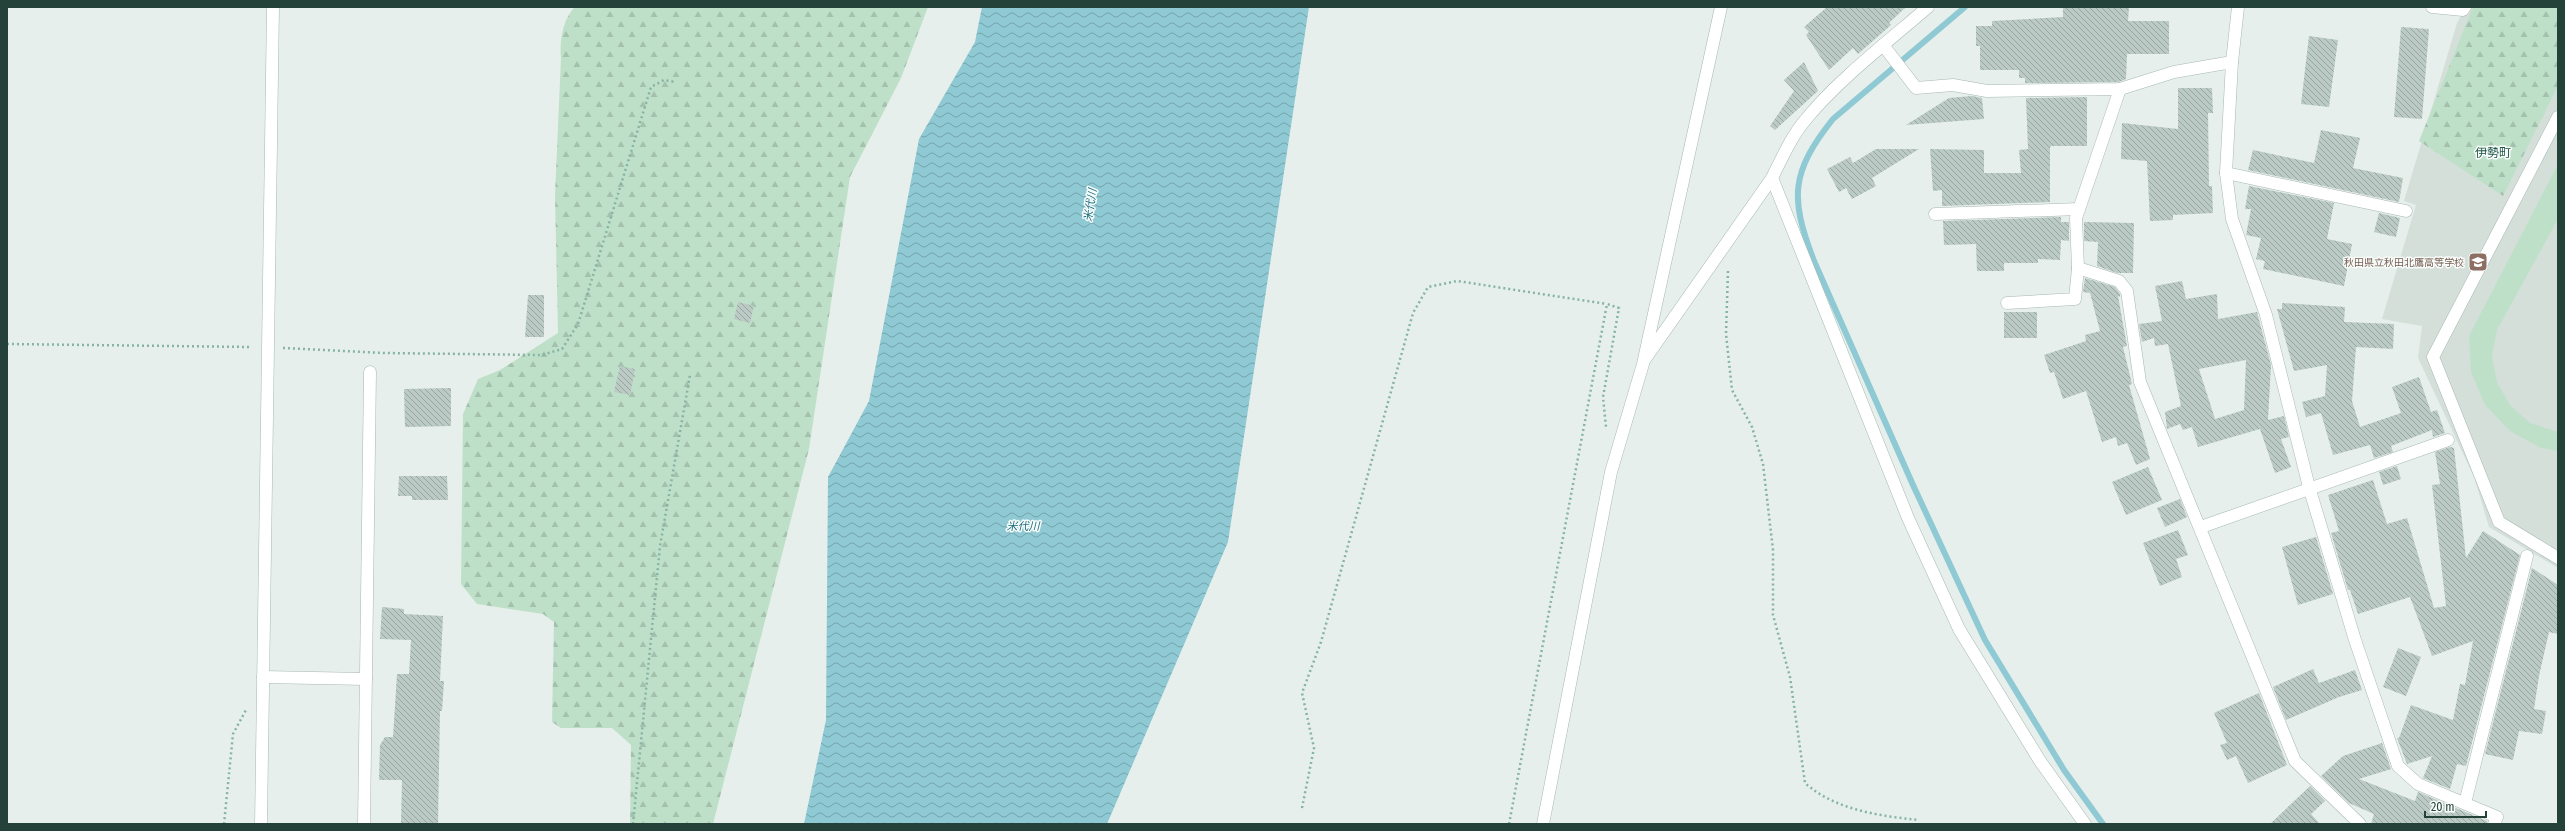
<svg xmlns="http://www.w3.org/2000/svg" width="2565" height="831" font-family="'Fira Sans Condensed','Noto Sans JP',sans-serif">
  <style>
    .built { fill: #d4dfda }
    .forest { fill: url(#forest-firs) }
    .pitch { fill: #bfe0c8 }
    .water { fill: url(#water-waves) }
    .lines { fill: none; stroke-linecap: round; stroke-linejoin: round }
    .stream { stroke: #8ec9d4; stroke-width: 6 }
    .building { fill: url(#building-back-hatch); fill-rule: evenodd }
    .lane-casing { stroke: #a8b8b2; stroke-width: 13 }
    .street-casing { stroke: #a8b8b2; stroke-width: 13 }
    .secondary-casing { stroke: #a4bbb3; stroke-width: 13 }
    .path { stroke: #86b3a5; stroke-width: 2.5; stroke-dasharray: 2 3; stroke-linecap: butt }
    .lane { stroke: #fff; stroke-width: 12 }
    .street { stroke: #fff; stroke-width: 12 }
    .secondary { stroke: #fff; stroke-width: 12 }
    .labels { text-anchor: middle; stroke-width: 3; stroke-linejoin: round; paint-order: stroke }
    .education-label { font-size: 10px; fill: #785e54; stroke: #f7fbf9; text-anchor: end }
    .water-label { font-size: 11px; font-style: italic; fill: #1c6f80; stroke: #f7fbf9 }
    .quarter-label { font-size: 12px; fill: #1f5548; stroke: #f7fbf9 }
  </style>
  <defs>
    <pattern id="forest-firs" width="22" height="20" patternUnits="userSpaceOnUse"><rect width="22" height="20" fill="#bfe0c8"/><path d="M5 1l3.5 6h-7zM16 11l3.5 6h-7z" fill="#a4c1ad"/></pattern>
    <pattern id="water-waves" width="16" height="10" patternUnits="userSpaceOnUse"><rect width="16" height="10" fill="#8ec9d4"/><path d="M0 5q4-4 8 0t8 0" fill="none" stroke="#74a5ad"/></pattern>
    <pattern id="building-back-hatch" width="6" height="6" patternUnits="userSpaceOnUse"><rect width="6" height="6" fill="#bbcac4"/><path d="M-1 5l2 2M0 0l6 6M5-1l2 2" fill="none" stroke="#98a6a0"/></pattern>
  </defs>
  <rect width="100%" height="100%" fill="#e6efeb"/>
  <path class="built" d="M2466,7H2558V568L2489,527L2474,477L2418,358L2422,326L2382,319L2416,205L2404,201L2457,23Z"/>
  <g class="forest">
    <path d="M575,7H928L901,78L850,177L809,449L713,824H630L631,745L612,728H561L552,722L554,622L543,614L477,604L461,584L463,414L478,379L500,370L558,333L555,195L561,58C559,42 563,18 575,7Z"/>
    <path d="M2473,7H2558V86L2503,196L2419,141Z"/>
  </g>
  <path class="pitch" d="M2558,164V219L2497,330L2492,356L2497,382L2510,405L2530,423L2558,432V451L2541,448L2510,431L2485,405L2471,372L2469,336Z"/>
  <path class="water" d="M982,7H1309L1228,542L1107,824H804L826,720L828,477L869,401L919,139L975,42Z"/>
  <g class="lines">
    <path class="stream" d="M1965,7L1833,119C1790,173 1790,198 1814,261L1913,485L1985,640L2064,770L2103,824"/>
  </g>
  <g class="building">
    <path d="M1827,7H1906L1889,23L1891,25L1858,54L1853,48L1829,70L1806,35L1809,32L1804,27Z"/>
    <path d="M2063,7H2129L2128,21H2169V54H2127L2126,79L2119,82L2025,83V78H2019V70H1980V46H1976V26H1992V21L2063,17Z"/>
    <path d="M2401,27L2429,29L2422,119L2394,117Z"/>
    <path d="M2309,36L2338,40L2329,107L2301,104Z"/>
    <path d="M1804,62L1818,91L1775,130L1770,126L1794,91L1784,80Z"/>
    <path d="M2178,88H2212L2213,113H2208L2209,186H2212L2213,213L2173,215V220L2150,221L2147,161L2121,159L2122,123L2178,129Z"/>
    <path d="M1972,96L1982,98L1984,119L1906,125L1949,98Z"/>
    <path d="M2087,97V146H2051L2050,148V202L1942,206V190L1933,191L1930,149L1984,150V173H2021L2019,150L2028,149L2026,98Z"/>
    <path d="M2321,130L2360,138L2353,168L2403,178L2399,202L2248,170L2253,150L2314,163Z"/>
    <path d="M1876,149H1919L1872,178L1876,186L1852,199L1846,188L1839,192L1827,169L1850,157L1853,163Z"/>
    <path d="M2249,186L2334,203L2327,239L2352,244L2344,286L2263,269L2265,261L2256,259L2261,238L2246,235L2251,209H2245Z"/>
    <path d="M2379,213L2400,218L2396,237L2374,232Z"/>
    <path d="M2061,217V222H2069V241L2061,240L2060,260L2038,259V263H2004V271H1977L1976,244L1944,245L1943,221Z"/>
    <path d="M2084,222L2134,223L2133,273H2117L2097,266L2098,242L2084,241Z"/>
    <path d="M2085,278L2115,287L2120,294V297L2118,296L2127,346L2123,347L2132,384L2129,385L2150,459L2136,465L2127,443L2118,446L2116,437L2102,442L2086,391L2063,399L2054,372L2050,373L2044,355L2086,341L2085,335L2100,331L2090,293L2083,292Z"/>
    <path d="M2182,281L2186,299L2217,294L2218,319L2257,312L2271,365L2268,420L2284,416L2289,437L2281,439L2291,467L2275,473L2260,429L2198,447L2192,427L2183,430L2180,424L2167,429L2165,412L2181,406L2168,344L2155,346L2154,338L2142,342L2139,324L2162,321L2155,286ZM2246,360L2244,410L2215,419L2199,369Z"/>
    <path d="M528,295H544V337H525Z"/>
    <path d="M738,302L754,306L750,323L734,319Z"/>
    <path d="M2282,303L2345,307L2344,322L2394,324L2393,349L2356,347L2352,401L2360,427L2401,413L2392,387L2419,377L2431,412L2437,410L2445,433L2433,437L2432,430L2391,446L2393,452L2374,458L2370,445L2333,455L2321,413L2306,417L2302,402L2325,396L2327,365L2294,371L2277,309H2282Z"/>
    <rect x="2004" y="312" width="33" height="26"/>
    <path d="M620,366L635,369L630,395L614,392Z"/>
    <path d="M451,388V426L405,427L404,389Z"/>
    <path d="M2450,447L2454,448L2466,558L2483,531L2520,555L2466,766L2457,764L2450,789L2423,778L2432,756L2407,764L2397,738H2399L2411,705L2453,720L2460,684L2465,685L2473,641L2432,656L2410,597L2358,614L2350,590H2348L2331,533L2339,531L2328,495L2373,480L2387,524L2407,518L2434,608L2446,606L2432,485L2440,484L2435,452Z"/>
    <path d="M2397,466L2401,479L2383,485L2379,472Z"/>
    <path d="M2148,467L2162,500L2126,515L2112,482Z"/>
    <path d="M399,476H447L448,500H412V496H398Z"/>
    <path d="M2180,499L2187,517L2165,527L2157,508Z"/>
    <path d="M2178,530L2188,555L2176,559L2182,577L2160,586L2143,543Z"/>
    <path d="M2316,537L2333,594L2298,605L2282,547Z"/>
    <path d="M2532,568L2558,585V634L2549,632L2539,676L2534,709L2546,711L2542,734L2519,731L2513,760L2485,754Z"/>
    <path d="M382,607L404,609V614L443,616L440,681H444L442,711H440L438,824H401L402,780H379L380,745L385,737H393L397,674H409L411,640L380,639Z"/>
    <path d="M2398,648L2421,657L2406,696L2383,687Z"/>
    <path d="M2313,669L2319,683L2355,670L2362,690L2339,697L2286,720L2273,687Z"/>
    <path d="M2259,693L2287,765L2248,783L2236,756L2227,760L2220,745L2227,743L2214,713Z"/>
    <path d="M2382,743L2391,769L2359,779L2415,801L2418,792L2487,821V824H2371L2374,814L2349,803L2321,776L2343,756Z"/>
    <path d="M2310,786L2325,801L2311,814L2320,824H2270Z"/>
  </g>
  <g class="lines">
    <defs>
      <path id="lane" d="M2558,117L2433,357L2499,522L2558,558"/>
      <g id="street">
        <path d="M2432,7L2463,10L2465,7"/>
        <path d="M1883,45L1916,88L1953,85L1987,91L2120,89L2174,72L2232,62L2226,173L2232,219L2266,315L2309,487L2355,640L2398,766L2418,784L2497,817L2494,824"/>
        <path d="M2232,62L2238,7"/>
        <path d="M2120,89L2076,218L2078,268L2119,281L2127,291L2140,382L2295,761L2360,824"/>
        <path d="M2226,173L2406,211"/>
        <path d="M1772,178L1908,518L1959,629L2040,761L2085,824"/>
        <path d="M1935,214L2079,209"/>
        <path d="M2007,303L2075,299L2078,268"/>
        <path d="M1645,359L1772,178C1782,158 1792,135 1807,118C1839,79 1890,40 1928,7"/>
        <path d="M2201,527L2448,440"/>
        <path d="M263,677L366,679"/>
        <path d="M2465,803L2527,556"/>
        <path d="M364,824L370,372"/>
        <path d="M1543,824L1611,472L1643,364L1721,7"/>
      </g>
      <path id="secondary" d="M261,824L273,7"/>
    </defs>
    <use href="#lane" class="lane-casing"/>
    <use href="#street" class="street-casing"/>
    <use href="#secondary" class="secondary-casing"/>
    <g class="path">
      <path d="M1728,271L1726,334L1732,390L1752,427L1763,464L1773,550V615L1790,677L1805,783C1835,810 1880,816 1919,820"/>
      <path d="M7,344L252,347"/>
      <path d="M283,348L385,353L542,355L562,349L578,324L651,87L664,80L675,82"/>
      <path d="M1302,808L1314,748L1302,693L1321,642L1413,313L1428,287L1457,281L1607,304"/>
      <path d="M224,824L233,734L246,710"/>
      <path d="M633,824L660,546L690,375"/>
      <path d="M1509,824L1607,304L1619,308L1603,397L1606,427"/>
    </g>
    <use href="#lane" class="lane"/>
    <use href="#street" class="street"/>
    <use href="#secondary" class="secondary"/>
  </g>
  <defs>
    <symbol id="school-square" viewBox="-11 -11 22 22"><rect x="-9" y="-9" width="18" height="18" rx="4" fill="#8d6e63" stroke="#f7fbf9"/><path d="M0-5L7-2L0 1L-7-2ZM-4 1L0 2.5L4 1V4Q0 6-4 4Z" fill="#fff"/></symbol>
  </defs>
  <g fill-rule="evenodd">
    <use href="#school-square" x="2467" y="251" width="22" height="22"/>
  </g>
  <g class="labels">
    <g class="education-label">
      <text x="2464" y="266">秋田県立秋田北鷹高等学校</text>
    </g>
    <g class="water-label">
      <text transform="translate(1090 205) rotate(-81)" y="4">米代川</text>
      <text x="1023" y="530">米代川</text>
    </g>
    <g class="quarter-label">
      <text x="2493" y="157">伊勢町</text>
    </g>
  </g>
  <rect width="2565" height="831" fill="none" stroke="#24423a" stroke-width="16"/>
  <path d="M2425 811v6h61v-6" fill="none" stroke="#24423a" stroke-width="2"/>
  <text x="2431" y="811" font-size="12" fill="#24423a" stroke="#f7fbf9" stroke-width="3" paint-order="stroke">20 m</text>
</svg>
